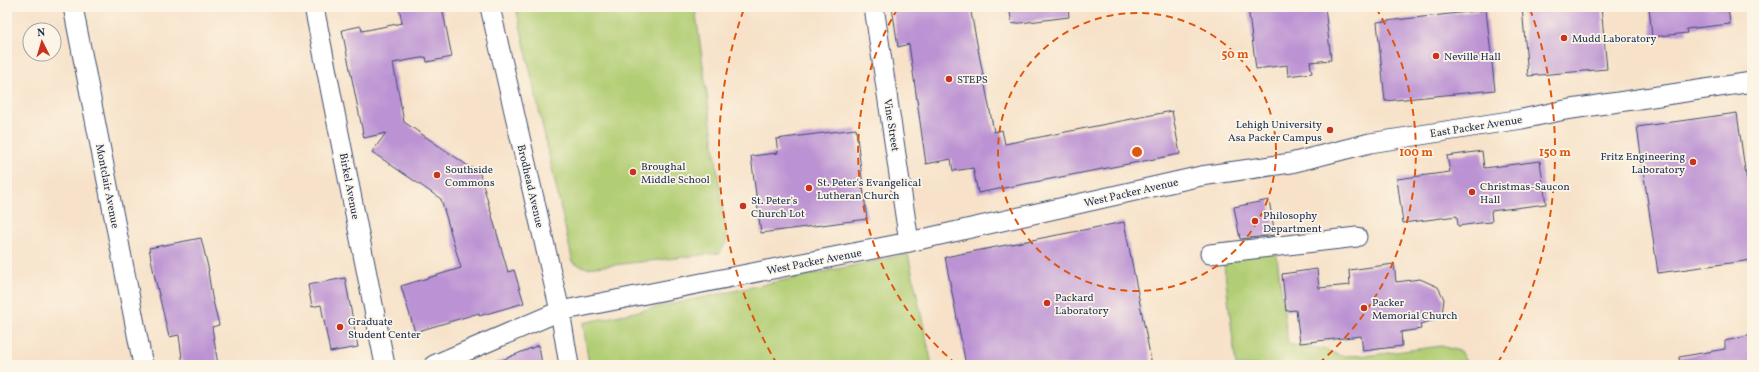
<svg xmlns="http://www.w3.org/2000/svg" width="1759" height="372" font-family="Vollkorn,serif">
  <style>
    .green { fill: #b2ce74; stroke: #667e69 }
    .building { fill: #bb92d3 }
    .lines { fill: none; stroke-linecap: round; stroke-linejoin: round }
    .street-casing { stroke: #3c4a6e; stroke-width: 21 }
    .street { stroke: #fff; stroke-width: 19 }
    .ring { fill: none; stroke: #de5710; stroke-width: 2; stroke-dasharray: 7 5 }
    .poi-dot { fill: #c8321e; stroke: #fcf5e5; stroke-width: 1.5 }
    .labels { text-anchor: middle; stroke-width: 3.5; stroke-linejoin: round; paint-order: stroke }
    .poi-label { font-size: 11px; fill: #1b2f5e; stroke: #fcf5e5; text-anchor: start }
    .street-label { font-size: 11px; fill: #1b2f5e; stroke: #fcf5e5 }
    .centre { fill: #de5710; stroke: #fcf5e5; stroke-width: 2 }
    .ring-label { font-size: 12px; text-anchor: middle; font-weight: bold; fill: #de5710; stroke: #fcf5e5; stroke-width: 3.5; stroke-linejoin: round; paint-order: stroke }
  </style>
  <rect width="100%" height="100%" fill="#fcf5e5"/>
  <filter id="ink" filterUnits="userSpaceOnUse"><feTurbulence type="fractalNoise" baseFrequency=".025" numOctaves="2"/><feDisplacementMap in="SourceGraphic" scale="8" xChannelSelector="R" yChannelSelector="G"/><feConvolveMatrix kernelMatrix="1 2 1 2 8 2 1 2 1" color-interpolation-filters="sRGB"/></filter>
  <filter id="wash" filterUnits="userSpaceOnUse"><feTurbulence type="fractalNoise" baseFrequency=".012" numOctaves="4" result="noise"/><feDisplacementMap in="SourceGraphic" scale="16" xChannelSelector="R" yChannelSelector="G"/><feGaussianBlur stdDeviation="0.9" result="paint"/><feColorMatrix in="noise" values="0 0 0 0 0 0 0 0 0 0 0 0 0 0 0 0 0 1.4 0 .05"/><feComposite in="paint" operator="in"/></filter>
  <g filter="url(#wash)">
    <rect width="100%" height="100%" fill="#f7e2c9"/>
    <g class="green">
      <path d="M516,7H695L727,240L720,253L587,268L573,263Z"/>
      <path d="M1276,249L1288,344L1306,348L1324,349L1341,356L1373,355L1441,346L1460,351L1468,365H1236L1223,256Z"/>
      <path d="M908,254L932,365H589L583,323Z"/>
    </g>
    <g id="blocks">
      <g class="building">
        <path d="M399,7H442L452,57L427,62L426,57L393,63L404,122L480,174L508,272L514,270L524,303L479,316V313L415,332L401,286L461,268L441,199L372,152L386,133L364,138L342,30L361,26L362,31L402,23Z"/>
        <path d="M892,7H970L994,132L1002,130L1005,144L1172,111L1180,154L978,193L973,168L953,171L951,159L926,164L909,44L898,47Z"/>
        <path d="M1009,7H1068L1069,17L1012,24Z"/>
        <path d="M1248,7H1325L1331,60L1310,62L1312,73L1288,76L1287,65L1256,69Z"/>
        <path d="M1522,7H1601L1607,69L1528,76Z"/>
        <path d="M1649,7H1728L1730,24L1686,29L1687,33L1652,37Z"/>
        <path d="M1486,10L1495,90L1385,101L1377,22Z"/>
        <path d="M1737,113L1749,198L1752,197V260L1658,273L1637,127Z"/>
        <path d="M856,129L867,219L761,233L751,156L778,153L776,139Z"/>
        <path d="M1482,151L1484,168L1540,161L1546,204L1491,211L1492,222L1480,223L1458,226L1457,216L1403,223L1397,179L1450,172L1447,156Z"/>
        <path d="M1269,200L1275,235L1240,239L1234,207Z"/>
        <path d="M1124,222L1152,365H966L945,257Z"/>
        <path d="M201,238L209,271H208L212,297L219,325L212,327L218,365H183L179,335L169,337L154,274L149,248Z"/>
        <path d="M1394,264L1396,282L1420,279L1438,287L1444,299L1442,315L1434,320L1420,324L1421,329L1401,332L1402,346L1363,351L1361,336L1300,343L1296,310L1286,311L1282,274L1317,269L1319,288L1350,285L1349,270Z"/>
        <path d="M345,278L358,347L330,352L321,305L312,307L308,285Z"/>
        <path d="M1752,335V365H1680L1679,357L1725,349V341Z"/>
        <path d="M539,345L542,365H492V364Z"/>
      </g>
    </g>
  </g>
  <g filter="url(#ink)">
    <use href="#blocks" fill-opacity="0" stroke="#3c4a6e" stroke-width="1"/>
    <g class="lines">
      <defs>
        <g id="street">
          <path d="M73,7L143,365"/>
          <path d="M314,7L385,365"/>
          <path d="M490,7L560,311L569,365"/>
          <path d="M874,7L909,242"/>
          <path d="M1210,254L1357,237"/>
          <path d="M434,365L560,311L909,242L1201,176L1291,163L1370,143L1522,119L1565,110L1752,82"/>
        </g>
      </defs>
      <use href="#street" class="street-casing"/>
      <use href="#street" class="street"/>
    </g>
  </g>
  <g class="ring">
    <circle cx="1137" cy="152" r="139"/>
    <path d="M956 364A279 279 0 0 1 898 8M1376 8A279 279 0 0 1 1318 364"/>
    <path d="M777 364A418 418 0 0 1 744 9M1530 9A418 418 0 0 1 1497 364"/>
  </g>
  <g class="poi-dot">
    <circle cx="1564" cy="38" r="4"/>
    <circle cx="1436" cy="56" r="4"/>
    <circle cx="949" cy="79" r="4"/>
    <circle cx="1330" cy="130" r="4"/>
    <circle cx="1693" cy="162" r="4"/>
    <circle cx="633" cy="172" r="4"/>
    <circle cx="437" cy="175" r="4"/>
    <circle cx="809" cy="188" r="4"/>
    <circle cx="1472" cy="192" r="4"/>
    <circle cx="743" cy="206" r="4"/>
    <circle cx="1255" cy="221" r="4"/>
    <circle cx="1047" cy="303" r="4"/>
    <circle cx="1364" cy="308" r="4"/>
    <circle cx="340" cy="327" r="4"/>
  </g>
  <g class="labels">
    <g class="poi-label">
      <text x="1572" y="42">Mudd Laboratory</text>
      <text x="1444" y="60">Neville Hall</text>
      <text x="957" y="83">STEPS</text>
      <text x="1322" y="128" text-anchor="end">Lehigh University<tspan x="1322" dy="13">Asa Packer Campus</tspan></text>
      <text x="1685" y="160" text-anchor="end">Fritz Engineering<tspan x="1685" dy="13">Laboratory</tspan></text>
      <text x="641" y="170">Broughal<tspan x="641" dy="13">Middle School</tspan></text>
      <text x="445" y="173">Southside<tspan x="445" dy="13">Commons</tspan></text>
      <text x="817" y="186">St. Peter's Evangelical<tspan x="817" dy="13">Lutheran Church</tspan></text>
      <text x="1480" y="190">Christmas-Saucon<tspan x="1480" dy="13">Hall</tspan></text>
      <text x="751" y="204">St. Peter's<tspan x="751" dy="13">Church Lot</tspan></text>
      <text x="1263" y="219">Philosophy<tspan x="1263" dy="13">Department</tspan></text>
      <text x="1055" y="301">Packard<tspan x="1055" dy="13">Laboratory</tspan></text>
      <text x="1372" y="306">Packer<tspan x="1372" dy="13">Memorial Church</tspan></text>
      <text x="348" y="325">Graduate<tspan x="348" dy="13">Student Center</tspan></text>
    </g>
    <g class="street-label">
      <text transform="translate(892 125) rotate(81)" y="4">Vine Street</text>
      <text transform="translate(1476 126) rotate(-9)" y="4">East Packer Avenue</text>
      <text transform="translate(108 186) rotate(79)" y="4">Montclair Avenue</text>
      <text transform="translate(350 186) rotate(79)" y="4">Birkel Avenue</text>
      <text transform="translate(531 186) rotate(77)" y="4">Brodhead Avenue</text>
      <text transform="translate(1131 192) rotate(-13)" y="4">West Packer Avenue</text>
      <text transform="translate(814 261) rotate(-11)" y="4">West Packer Avenue</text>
    </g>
  </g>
  <circle cx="1137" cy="152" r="6" class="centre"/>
  <g class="ring-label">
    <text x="1235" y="58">50 m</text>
    <text x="1416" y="156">100 m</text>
    <text x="1555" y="156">150 m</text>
  </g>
  <rect width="1759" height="372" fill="none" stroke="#fcf5e5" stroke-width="24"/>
  <g transform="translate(42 42) rotate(355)"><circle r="19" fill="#fcf5e5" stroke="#a2a6af"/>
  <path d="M0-3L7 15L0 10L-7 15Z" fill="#c8321e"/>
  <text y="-6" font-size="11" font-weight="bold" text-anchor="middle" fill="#1b2f5e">N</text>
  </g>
</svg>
